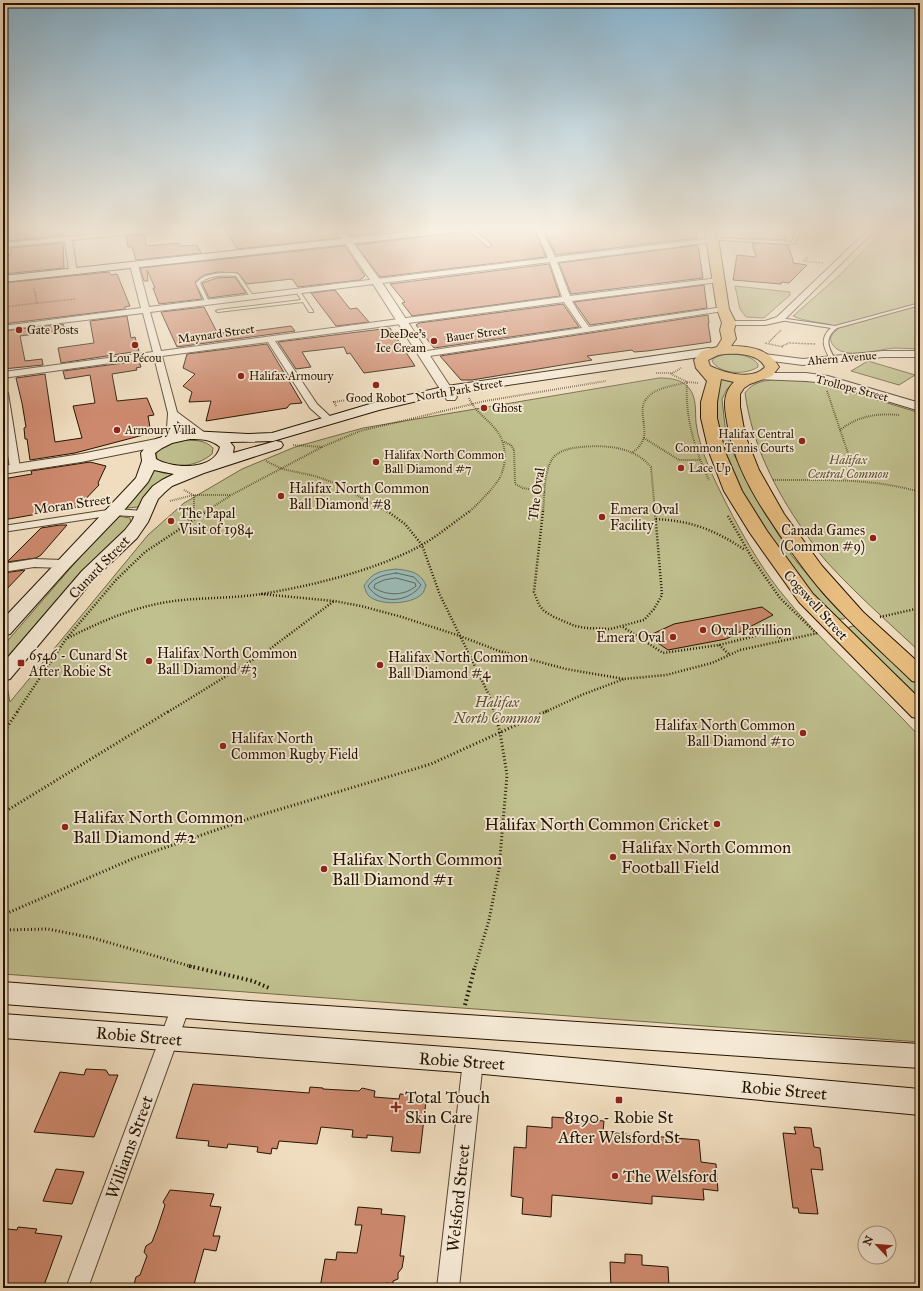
<svg xmlns="http://www.w3.org/2000/svg" width="923" height="1291" font-family="'IM FELL Great Primer',serif">
  <style>
    .green { fill: #c0bf8e; stroke: #726a48 }
    .water { fill: #9bbbb7; stroke: #6c786e }
    .lines { fill: none; stroke-linecap: round; stroke-linejoin: round }
    .shore { stroke: #60685c; stroke-width: 1 }
    .building { fill: #cd896e; stroke: #251401 }
    .service-casing { stroke: #584630; stroke-width: 2 }
    .minor-casing { stroke: #584630; stroke-width: 2 }
    .tertiary-casing { stroke: #584630; stroke-width: 2 }
    .secondary-casing { stroke: #251401; stroke-width: 2 }
    .primary-casing { stroke: #251401; stroke-width: 2 }
    .path-far4 { stroke: #251401; stroke-width: 1.5; stroke-dasharray: 0.5 1; stroke-linecap: butt }
    .path-far3 { stroke: #251401; stroke-width: 2; stroke-dasharray: 0.5 1.5; stroke-linecap: butt }
    .path-far2 { stroke: #251401; stroke-width: 2.5; stroke-dasharray: 1 2; stroke-linecap: butt }
    .path-far1 { stroke: #251401; stroke-width: 3; stroke-dasharray: 1 2.5; stroke-linecap: butt }
    .path { stroke: #251401; stroke-width: 4; stroke-dasharray: 1.5 3; stroke-linecap: butt }
    .service { fill: #f5e9d5; fill-rule: evenodd }
    .minor { fill: #f5e9d5; fill-rule: evenodd }
    .tertiary { fill: #f5e9d5; fill-rule: evenodd }
    .secondary { fill: #f5e9d5; fill-rule: evenodd }
    .primary { fill: #e8be80; fill-rule: evenodd }
    .poi-dot { fill: #8f2418; stroke: #f5e9d5; stroke-width: 1.5 }
    .labels { text-anchor: middle; stroke-width: 3.5; stroke-linejoin: round; paint-order: stroke }
    .far-poi-label { font-size: 12px; fill: #251401; stroke: #f5e9d5; text-anchor: start }
    .far-street-label { font-size: 12px; fill: #251401; stroke: #f5e9d5 }
    .far-park-label { font-size: 12px; font-style: italic; fill: #5b5032; stroke: #f5e9d5 }
    .poi-label { font-size: 14px; fill: #251401; stroke: #f5e9d5; text-anchor: start }
    .street-label { font-size: 14px; fill: #251401; stroke: #f5e9d5 }
    .park-label { font-size: 14px; font-style: italic; fill: #5b5032; stroke: #f5e9d5 }
    .near-poi-label { font-size: 17px; fill: #251401; stroke: #f5e9d5; text-anchor: start }
    .near-street-label { font-size: 17px; fill: #251401; stroke: #f5e9d5 }
  </style>
  <rect width="100%" height="100%" fill="#f0ddbf"/>
  <filter id="stains"><feTurbulence type="fractalNoise" baseFrequency=".005" numOctaves="4"/><feColorMatrix values="0 0 0 0 .2 0 0 0 0 .09 0 0 0 0 .02 0 0 0 .5 -.17"/></filter>
  <radialGradient id="worn" r=".72"><stop offset=".6" stop-color="#630" stop-opacity="0"/><stop offset="1" stop-color="#630" stop-opacity=".3"/></radialGradient>
  <g class="green">
    <path d="M883,230H920V349C912,349 903,348 895,348C879,349 844,361 833,345C827,337 834,333 839,328C824,321 807,323 793,316L843,272Z"/>
    <path d="M735,286L790,292V295L764,318L746,317L740,309Z"/>
    <path d="M725,354C736,354 750,354 758,364V367C746,375 720,375 712,361L714,358Z"/>
    <path d="M868,361L915,375L899,385L851,371Z"/>
    <path d="M659,378C670,378 681,379 689,388C697,398 695,411 696,423C700,452 714,479 727,505C742,534 759,564 779,590C821,643 874,687 920,737V1042L3,974V690L7,686L10,702L148,535L184,503L242,469L295,447L363,428Z"/>
    <path d="M723,378L736,382L727,389L722,399L725,426L731,449L768,518L792,556L824,595L846,617L844,619H835L810,595L743,496L721,451L713,424L719,379Z"/>
    <path d="M788,379L819,382L920,413V652C888,622 855,593 826,561C818,552 811,541 804,531C775,490 752,444 745,393C754,379 773,380 788,379Z"/>
    <path d="M184,440C195,440 205,440 213,448L212,454C196,467 175,469 157,459L156,454C163,444 172,442 184,440Z"/>
    <path d="M154,470L163,473L178,474L157,485L148,491L138,507L127,508L125,506Z"/>
    <path d="M118,516L130,518L131,524L78,575L3,662V646L114,518Z"/>
    <path d="M853,626L859,628L920,685V700L848,630L849,627Z"/>
  </g>
  <path class="water" d="M396,569C410,571 419,571 426,585C425,588 424,592 422,594C411,605 378,606 368,595C366,593 365,588 364,586C372,572 381,571 396,569Z"/>
  <g class="lines">
    <g class="shore">
      <path d="M396,573L414,577L421,585C409,603 379,605 368,586C375,576 385,575 396,573Z"/>
      <path d="M396,578L415,583L416,586C404,596 388,596 374,588L375,584L384,580Z"/>
    </g>
  </g>
  <g class="building">
    <path d="M7,230H63V236L9,241Z"/>
    <path d="M231,230H335L339,238L237,249L230,237L234,236Z"/>
    <path d="M346,230H405L350,236Z"/>
    <path d="M476,230L535,231L546,257L380,277L356,245L468,231L487,247H491V243Z"/>
    <path d="M577,230H696L697,238L556,255L544,231Z"/>
    <path d="M748,230H783L787,240L751,238Z"/>
    <path d="M145,234L146,246L179,243L181,246L197,245L201,253L136,260L132,247H128L126,236Z"/>
    <path d="M63,243L64,268L3,274V256L11,254L10,248Z"/>
    <path d="M752,243L788,245L793,260V263L807,265L789,283L782,282L781,284L733,280L737,255L756,257Z"/>
    <path d="M698,245L703,278L571,294L559,263Z"/>
    <path d="M345,246L365,276L360,280L298,287L292,279L247,284L238,273L218,272L204,275L195,282L202,299L159,304L153,288H155L147,270L148,281H144L140,268Z"/>
    <path d="M549,264L560,296L412,316L402,303L405,302L390,284Z"/>
    <path d="M109,272L111,275L117,274L130,306L125,307V309L3,324V283Z"/>
    <path d="M235,277L246,293L209,298L202,283L217,278Z"/>
    <path d="M704,285L707,308L590,325L574,302Z"/>
    <path d="M335,290L350,309L357,308L369,322L336,326L311,293Z"/>
    <path d="M563,304L579,327L434,348L416,325L419,323Z"/>
    <path d="M204,307L218,334L228,332L231,334L291,326L295,331L177,347L161,312Z"/>
    <path d="M708,315L709,323H708L711,342L647,351L634,352L632,350L587,356L592,360L472,380H461L440,356Z"/>
    <path d="M127,316L131,338L135,337L139,351L61,363L58,348L94,343L90,321Z"/>
    <path d="M63,324L65,330L20,336L25,361L42,359L43,365L3,369V331Z"/>
    <path d="M390,328L415,366L364,373L350,353L347,354L344,347L302,352L311,367L296,369L278,342Z"/>
    <path d="M267,344L302,403L290,404L287,408L206,421L211,401L189,402L192,392L183,386L195,374L183,368L187,354Z"/>
    <path d="M139,361L141,367L136,368L137,370L112,374L117,401L147,398L154,415L148,416L151,433L75,453L30,460L27,439H25L24,428L26,427L22,403L16,378L45,374L55,442L82,438L73,406L95,403L90,375L65,379L63,371Z"/>
    <path d="M90,462L106,466L98,483L99,485L78,507L3,520V479L32,474L31,471Z"/>
    <path d="M60,525H67L41,555L36,558L7,562L41,528Z"/>
    <path d="M25,570L3,593V573Z"/>
    <path d="M762,607L773,615L726,639L668,650L648,636L674,624Z"/>
    <path d="M86,1069L106,1070L109,1075H118L94,1137L34,1132L60,1072L84,1075Z"/>
    <path d="M193,1084L309,1093L310,1087L323,1088V1089L359,1091L362,1088L375,1091L374,1097L399,1099L400,1094L412,1095V1100L426,1101L420,1153L391,1151L393,1137L367,1135V1138L352,1137L353,1130L321,1127L317,1144L279,1141L277,1149L272,1148L271,1154L257,1152L258,1147L228,1144L227,1148L208,1146L209,1141L176,1138Z"/>
    <path d="M552,1117L604,1121L603,1132L699,1140L701,1162L716,1164L718,1191L703,1189L704,1200L652,1196V1204L552,1195L551,1217L522,1214L523,1198L511,1196L514,1147L526,1148L527,1126L552,1128Z"/>
    <path d="M794,1127L811,1128L814,1147L820,1148L823,1170L811,1169L818,1214L799,1213L798,1208H793L783,1133L796,1134Z"/>
    <path d="M56,1169L84,1172L72,1204L43,1201Z"/>
    <path d="M170,1190L214,1194L210,1206L221,1207L213,1236H220L216,1251L204,1249L193,1288H133L136,1277L140,1275L147,1256L144,1252L146,1246L152,1242L157,1229L165,1205L163,1202Z"/>
    <path d="M358,1207L382,1209L381,1214L405,1216L400,1256H404L402,1268L398,1273V1279L393,1281V1284L386,1283V1288H320L325,1259L336,1260L337,1252L357,1253L362,1225H355Z"/>
    <path d="M18,1227L37,1229L35,1233L62,1236L43,1288H3V1240L8,1229L17,1230Z"/>
    <path d="M625,1254L642,1255V1265L668,1267L669,1288H611L610,1262L625,1263Z"/>
  </g>
  <g class="lines">
    <defs>
      <g id="service">
        <path d="M469,230H473L490,244V246H488Z"/>
        <path d="M797,230H801L795,243L793,244L721,240L713,241L711,240L721,238L792,242Z"/>
        <path d="M233,273L238,274L254,297L253,298H251L236,276C224,275 209,275 200,283L209,302L206,303L196,283L197,282C206,273 220,273 233,273Z"/>
        <path d="M297,290H299L313,311V312H309L303,302L218,312L216,311L218,310L301,300L296,291Z"/>
        <path d="M920,303V305L837,328C824,338 828,347 835,359L833,360H831C824,349 819,338 831,328L780,320L778,319L780,318L835,326Z"/>
      </g>
      <g id="minor">
        <path d="M134,230H155L152,232L72,240L77,271L73,273L69,271L65,241L3,247V243Z"/>
        <path d="M536,230H542L555,257L713,238L716,240L713,242L557,262L570,296L718,278L722,280L718,282L572,301L579,313L589,327L723,307L727,309L723,311L423,357L420,356L419,354L420,352L582,328L564,302L275,341L317,404L335,421L330,424L327,423L310,408L268,342L162,356L177,412L208,435L203,438L200,437L177,421V428L169,442L165,443L160,440L167,428L168,413L154,357L3,378V372L153,352L143,313L3,330V326L141,308L130,265L131,263H134L138,265L149,307L548,258ZM550,262L562,297L161,351L150,312Z"/>
        <path d="M868,230H875L783,321L765,325H729L725,323L729,321H765L777,317Z"/>
        <path d="M3,390L8,393L20,468L15,471L10,468L3,423Z"/>
        <path d="M114,509L145,511L151,514L145,517L114,515L3,532V526Z"/>
        <path d="M34,559L63,560L67,562L69,564L67,566L63,568L34,567L3,572V564Z"/>
        <path d="M181,998L188,1001L190,1006L88,1288H66L172,1006L174,1001Z"/>
        <path d="M473,1053L480,1055L483,1061L459,1288H437L463,1061L466,1055Z"/>
      </g>
      <g id="tertiary">
        <path d="M336,230H344L383,284L457,397L455,400H447L373,284Z"/>
        <path d="M883,351H920V357H883L803,365L764,360L760,359L758,357L760,355L764,354L803,359Z"/>
        <path d="M759,373H806L828,376L920,403V411L827,383L806,381L755,379L753,377L755,375Z"/>
        <path d="M161,438L166,439L168,442L166,445L81,462L3,474V466L81,454Z"/>
      </g>
      <g id="secondary">
        <path d="M423,230H453L448,233L3,282V276Z"/>
        <path d="M709,348L713,349L715,352L713,355L447,394L379,410L273,441L230,442L234,447L233,453L276,441L281,442L283,445L281,448L204,473L172,486L165,492L158,499L148,522L137,538L94,579L10,679L3,681V663L82,571L125,530L132,521L143,498L153,486L162,480L174,474L154,470L148,482L120,515L69,568L10,634L3,636V619L136,478L142,461L141,453L147,445L156,439L178,432L190,431L248,434L272,433L370,404L447,386ZM190,439C201,439 211,439 220,447C214,471 173,469 156,459L155,453L162,448L172,443Z"/>
        <path d="M3,982L264,1002L920,1044V1068L264,1024L3,1004Z"/>
        <path d="M3,1014L473,1049L920,1089V1115L473,1073L3,1038Z"/>
      </g>
      <path id="primary" d="M704,230H714L718,238L729,309L736,323L734,330L736,339L731,346C750,346 769,349 779,367L772,376L750,384L744,388L740,394V407L745,435L759,470L784,514L822,566L863,612L920,664V683L912,681C883,653 853,626 826,596C805,572 787,546 770,520C751,492 734,461 728,427C725,410 721,395 734,382L721,379L717,402V418L725,452L742,491L767,531L813,594L920,699V719L912,717L799,602L750,533L724,491L709,452L701,418V402L707,381L696,368L694,360L702,351L717,347L722,339L720,330L722,323L717,309L706,238ZM718,355C732,353 757,352 765,367C753,381 724,373 710,366L708,360Z"/>
    </defs>
    <use href="#service" class="service-casing"/>
    <use href="#minor" class="minor-casing"/>
    <use href="#tertiary" class="tertiary-casing"/>
    <use href="#secondary" class="secondary-casing"/>
    <use href="#primary" class="primary-casing"/>
    <g class="path-far4">
      <path d="M225,230L232,243"/>
      <path d="M804,260L808,258L806,257"/>
      <path d="M803,261L823,263"/>
      <path d="M34,288L37,303"/>
      <path d="M3,307L75,299"/>
      <path d="M769,342L781,330"/>
      <path d="M765,343L783,347"/>
      <path d="M782,346L789,343L816,344"/>
    </g>
    <g class="path-far3">
      <path d="M656,373H673L681,368"/>
      <path d="M671,374L687,382L698,383"/>
      <path d="M827,391L857,480"/>
      <path d="M336,406L334,402L353,399"/>
      <path d="M840,430C858,416 877,413 899,415"/>
      <path d="M644,438L679,460H700"/>
      <path d="M504,442L511,445L514,450L515,484L523,488L545,492"/>
      <path d="M293,445L322,447"/>
      <path d="M633,452C637,449 641,445 643,440C648,428 637,409 647,398C656,387 675,386 687,382C685,417 694,448 709,480"/>
      <path d="M266,461L282,469L315,476L332,482L388,512"/>
      <path d="M773,480C823,480 872,478 920,492"/>
      <path d="M184,490L193,495"/>
      <path d="M194,495V512"/>
      <path d="M170,501L194,495H230"/>
      <path d="M205,512L233,494L322,447L360,431L485,401L606,381"/>
      <path d="M469,512C476,506 498,484 501,475C507,461 506,443 497,431C488,419 475,412 469,398"/>
      <path d="M543,512C545,495 543,472 553,458C559,450 571,448 581,447C606,445 633,446 651,467L655,512"/>
    </g>
    <g class="path-far2">
      <path d="M387,511L405,524L422,545L440,595L489,695L494,712"/>
      <path d="M543,511L534,592L539,605L544,611L554,617L575,626L586,628L610,629L644,620L654,609L662,595L655,511"/>
      <path d="M728,516L752,558L780,598L816,633"/>
      <path d="M656,519C692,521 715,530 745,550"/>
      <path d="M188,520L194,513V511"/>
      <path d="M261,594L334,601L361,606L402,617L460,636L499,651L566,669L624,679L666,675L712,663L740,650L818,633"/>
      <path d="M880,617L920,608"/>
      <path d="M623,627L663,653L719,645L771,632L782,639"/>
      <path d="M68,638C100,622 131,608 167,602C198,597 230,599 261,594C312,586 376,570 420,546C438,536 454,522 470,511"/>
      <path d="M719,645L730,655"/>
      <path d="M17,712L66,639L116,580L145,552L207,511"/>
      <path d="M168,712L267,651L334,601"/>
      <path d="M545,712L584,694L624,679"/>
    </g>
    <g class="path-far1">
      <path d="M3,733L18,711"/>
      <path d="M3,813L169,711"/>
      <path d="M3,915L132,859L254,817L431,764L547,711"/>
      <path d="M3,930L48,929L93,938L193,967"/>
      <path d="M475,967L489,920L499,869L507,775L500,732L494,711"/>
    </g>
    <g class="path">
      <path d="M189,966L253,981L269,988"/>
      <path d="M465,1005L475,966"/>
    </g>
    <use href="#service" class="service"/>
    <use href="#minor" class="minor"/>
    <use href="#tertiary" class="tertiary"/>
    <use href="#secondary" class="secondary"/>
    <use href="#primary" class="primary"/>
  </g>
  <linearGradient id="sky" x2="0" y2="1"><stop stop-color="#89b7d4"/><stop offset="0.56" stop-color="#f8f0e2"/><stop offset="1" stop-color="#f8f0e2" stop-opacity="0"/></linearGradient>
  <rect width="923" height="411" fill="url(#sky)"/>
  <g class="poi-dot">
    <circle cx="19" cy="330" r="4"/>
    <circle cx="434" cy="341" r="4"/>
    <circle cx="135" cy="345" r="4"/>
    <circle cx="241" cy="376" r="4"/>
    <circle cx="376" cy="385" r="4"/>
    <circle cx="484" cy="408" r="4"/>
    <circle cx="117" cy="430" r="4"/>
    <circle cx="802" cy="441" r="4"/>
    <circle cx="376" cy="462" r="4"/>
    <circle cx="681" cy="468" r="4"/>
    <circle cx="281" cy="496" r="4"/>
    <circle cx="602" cy="517" r="4"/>
    <circle cx="171" cy="521" r="4"/>
    <circle cx="873" cy="538" r="4"/>
    <circle cx="703" cy="630" r="4"/>
    <circle cx="673" cy="637" r="4"/>
    <circle cx="149" cy="661" r="4"/>
    <rect x="17" y="659" width="8" height="8" rx="2"/>
    <circle cx="380" cy="665" r="4"/>
    <circle cx="803" cy="733" r="4"/>
    <circle cx="223" cy="746" r="4"/>
    <circle cx="717" cy="824" r="4"/>
    <circle cx="65" cy="827" r="4"/>
    <circle cx="613" cy="857" r="4"/>
    <circle cx="324" cy="869" r="4"/>
    <rect x="615" y="1096" width="8" height="8" rx="2"/>
    <path d="M394 1101h4v4h4v4h-4v4h-4v-4h-4v-4h4z"/>
    <circle cx="615" cy="1176" r="4"/>
  </g>
  <g class="labels">
    <g class="far-poi-label">
      <text x="27" y="334">Gate Posts</text>
      <text x="426" y="338" text-anchor="end">DeeDee's<tspan x="426" dy="14">Ice Cream</tspan></text>
      <text x="135" y="362" text-anchor="middle">Lou Pécou</text>
      <text x="249" y="380">Halifax Armoury</text>
      <text x="376" y="402" text-anchor="middle">Good Robot</text>
      <text x="492" y="412">Ghost</text>
      <text x="125" y="434">Armoury Villa</text>
      <text x="794" y="438" text-anchor="end">Halifax Central<tspan x="794" dy="14">Common Tennis Courts</tspan></text>
      <text x="384" y="459">Halifax North Common<tspan x="384" dy="14">Ball Diamond #7</tspan></text>
      <text x="689" y="472">Lace Up</text>
    </g>
    <g class="far-street-label">
      <text transform="translate(216 334) rotate(-8)" y="4">Maynard Street</text>
      <text transform="translate(476 334) rotate(-8)" y="4">Bauer Street</text>
      <text transform="translate(842 358) rotate(-5)" y="4">Ahern Avenue</text>
      <text transform="translate(852 388) rotate(15)" y="4">Trollope Street</text>
      <text transform="translate(459 390) rotate(-10)" y="4">North Park Street</text>
    </g>
    <g class="far-park-label">
      <text x="848" y="464">Halifax<tspan x="848" dy="14">Central Common</tspan></text>
    </g>
    <g class="poi-label">
      <text x="289" y="493">Halifax North Common<tspan x="289" dy="16">Ball Diamond #8</tspan></text>
      <text x="610" y="514">Emera Oval<tspan x="610" dy="16">Facility</tspan></text>
      <text x="179" y="518">The Papal<tspan x="179" dy="16">Visit of 1984</tspan></text>
      <text x="865" y="535" text-anchor="end">Canada Games<tspan x="865" dy="16">(Common #9)</tspan></text>
      <text x="711" y="635">Oval Pavillion</text>
      <text x="665" y="642" text-anchor="end">Emera Oval</text>
      <text x="157" y="658">Halifax North Common<tspan x="157" dy="16">Ball Diamond #3</tspan></text>
      <text x="29" y="660">6546 - Cunard St<tspan x="29" dy="16">After Robie St</tspan></text>
      <text x="388" y="662">Halifax North Common<tspan x="388" dy="16">Ball Diamond #4</tspan></text>
      <text x="795" y="730" text-anchor="end">Halifax North Common<tspan x="795" dy="16">Ball Diamond #10</tspan></text>
      <text x="231" y="743">Halifax North<tspan x="231" dy="16">Common Rugby Field</tspan></text>
    </g>
    <g class="street-label">
      <text transform="translate(536 494) rotate(-82)" y="5">The Oval</text>
      <text transform="translate(72 504) rotate(-8)" y="5">Moran Street</text>
      <text transform="translate(99 567) rotate(-46)" y="5">Cunard Street</text>
      <text transform="translate(816 605) rotate(48)" y="5">Cogswell Street</text>
    </g>
    <g class="park-label">
      <text x="497" y="707">Halifax<tspan x="497" dy="16">North Common</tspan></text>
    </g>
    <g class="near-poi-label">
      <text x="73" y="823">Halifax North Common<tspan x="73" dy="20">Ball Diamond #2</tspan></text>
      <text x="709" y="830" text-anchor="end">Halifax North Common Cricket</text>
      <text x="621" y="853">Halifax North Common<tspan x="621" dy="20">Football Field</tspan></text>
      <text x="332" y="865">Halifax North Common<tspan x="332" dy="20">Ball Diamond #1</tspan></text>
      <text x="405" y="1103">Total Touch<tspan x="405" dy="20">Skin Care</tspan></text>
      <text x="619" y="1123" text-anchor="middle">8190 - Robie St<tspan x="619" dy="20">After Welsford St</tspan></text>
      <text x="623" y="1182">The Welsford</text>
    </g>
    <g class="near-street-label">
      <text transform="translate(139 1036) rotate(5)" y="6">Robie Street</text>
      <text transform="translate(462 1061) rotate(4)" y="6">Robie Street</text>
      <text transform="translate(784 1090) rotate(5)" y="6">Robie Street</text>
      <text transform="translate(129 1147) rotate(-70)" y="6">Williams Street</text>
      <text transform="translate(458 1198) rotate(-84)" y="6">Welsford Street</text>
    </g>
  </g>
  <rect width="923" height="1291" fill="none" stroke="#f0ddbf" stroke-width="16"/>
  <rect x="4" y="4" width="915" height="1283" fill="none" stroke="#251401" stroke-width="2"/>
  <rect x="8" y="8" width="907" height="1275" fill="none" stroke="#251401"/>
  <g transform="translate(877 1245) rotate(296)"><circle r="19" fill="#f5e9d5" stroke="#a29480"/>
  <path d="M0-3L7 15L0 10L-7 15Z" fill="#8f2418"/>
  <text y="-6" font-size="11" font-weight="bold" text-anchor="middle" fill="#251401">N</text>
  </g>
  <rect width="100%" height="100%" filter="url(#stains)"/>
  <rect width="100%" height="100%" fill="url(#worn)"/>
</svg>
